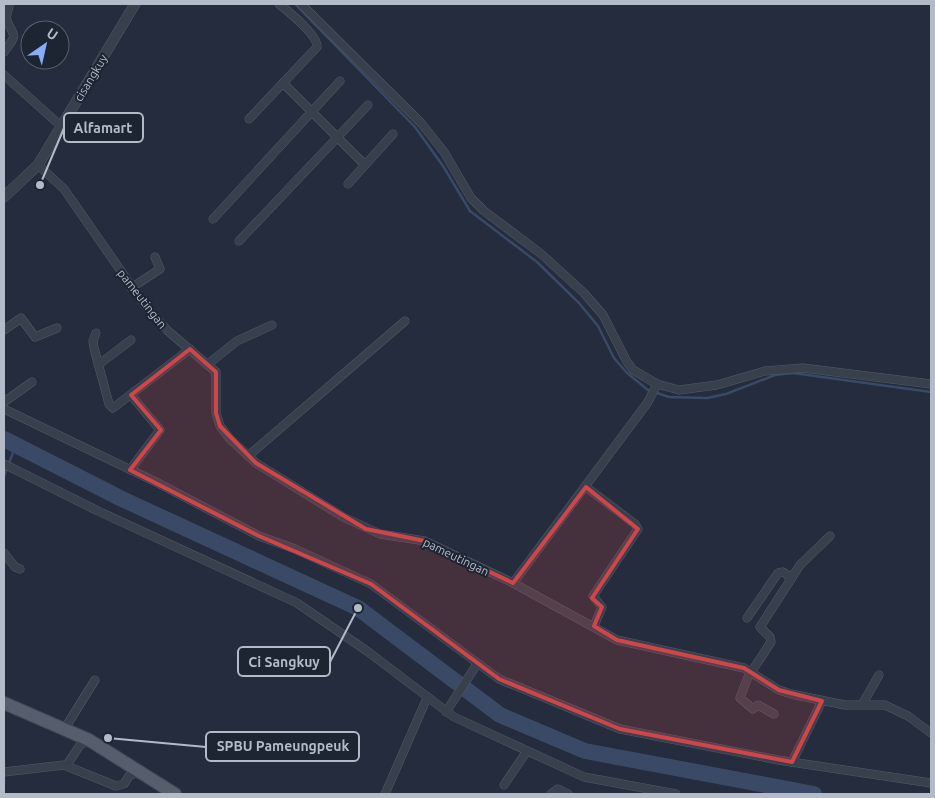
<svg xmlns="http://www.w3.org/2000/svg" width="935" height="798" font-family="Ubuntu,sans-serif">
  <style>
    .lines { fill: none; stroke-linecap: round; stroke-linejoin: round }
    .stream { stroke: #394966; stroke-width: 2.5 }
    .river { stroke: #394966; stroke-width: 16 }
    .minor-casing { stroke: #535a68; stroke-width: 9 }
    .tertiary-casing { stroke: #535a68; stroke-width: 11 }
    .primary-casing { stroke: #414856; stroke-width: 14 }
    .minor { stroke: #383f4d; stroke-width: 8 }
    .tertiary { stroke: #383f4d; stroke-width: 10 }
    .primary { stroke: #565e6d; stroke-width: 12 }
    .marked { fill: #cf4548; fill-opacity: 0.2; stroke: #cf4548; stroke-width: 4; stroke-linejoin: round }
    .labels { text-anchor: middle; stroke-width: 4; stroke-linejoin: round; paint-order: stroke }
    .street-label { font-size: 12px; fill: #b3bac8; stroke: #1d2432 }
    .leader { fill: none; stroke: #b3bac8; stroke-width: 2 }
    .callout-dot { fill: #b3bac8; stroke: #1d2432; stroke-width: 2 }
    .callout { fill: #1d2432; stroke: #b3bac8; stroke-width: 2 }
    .callout-label { font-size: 14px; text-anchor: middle; font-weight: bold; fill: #b3bac8 }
  </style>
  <rect width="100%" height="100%" fill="#242c3d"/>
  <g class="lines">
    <g class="stream">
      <path d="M295,4L415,127L443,166L470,211L537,262L579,303L598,326L614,358L627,373L648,390L669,397L707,398L726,394L775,375L793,373L931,392"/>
      <path d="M4,476L16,445"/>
    </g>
    <path class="river" d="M4,439L122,499L358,608L500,715L585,751L814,794"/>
    <defs>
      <g id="minor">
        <path d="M301,4L421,123L444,152L471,198L484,211L540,253L584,293L603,315L627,362L633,370L657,384L679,390L717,385L765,371L803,368L931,384"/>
        <path d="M4,52C20,31 13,38 6,18L9,6L7,4"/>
        <path d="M4,75L62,127"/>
        <path d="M283,83L365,165L393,134"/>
        <path d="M249,119L317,47C318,35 289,12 279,4"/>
        <path d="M38,165L64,189L146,307L168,331L216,372V413L220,426L230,439L256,463L343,517L380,534L425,541L513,583L617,640L744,668L779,690L791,694L845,705H885L908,716L931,733"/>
        <path d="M348,184L365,165"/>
        <path d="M213,219L340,81"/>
        <path d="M239,241L368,105"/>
        <path d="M131,288L160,269L155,257"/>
        <path d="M4,330L21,318L35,337L57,328"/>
        <path d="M96,333L93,341L94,348L109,404L113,408L190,349"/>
        <path d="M208,364L237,341L272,325"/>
        <path d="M98,365L131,340"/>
        <path d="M4,402L32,382"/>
        <path d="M4,409L156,482L259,536L295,549L371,584L499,679L620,729L778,760L931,783"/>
        <path d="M248,456L405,321"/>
        <path d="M4,464L98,511L297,603L367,651L454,717L584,777L676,794"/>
        <path d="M130,470L160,430L131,395"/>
        <path d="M586,487L635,524L638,529L593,596L602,607L594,626"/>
        <path d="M4,553L15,567L20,569"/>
        <path d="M513,583L648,402L657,384"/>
        <path d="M747,618L778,573L783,572L792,578"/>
        <path d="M863,703L879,675"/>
        <path d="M446,712L477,664"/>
        <path d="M774,714L758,705L753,709L740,698L748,677L771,642L770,637L760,627L800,565L830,536"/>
        <path d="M65,728L95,680"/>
        <path d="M792,762L822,701"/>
        <path d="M67,765L80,745L89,740"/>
        <path d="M4,772L64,765L116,786L124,784L129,776L139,771"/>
        <path d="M504,785L527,751"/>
        <path d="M385,794L427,698"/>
        <path d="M551,794L558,789L568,794"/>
      </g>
      <path id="tertiary" d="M4,197L38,165L135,4"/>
      <path id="primary" d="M4,703L89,740L175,794"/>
    </defs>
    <use href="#minor" class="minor-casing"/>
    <use href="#tertiary" class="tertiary-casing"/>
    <use href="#primary" class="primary-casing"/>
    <use href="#minor" class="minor"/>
    <use href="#tertiary" class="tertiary"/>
    <use href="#primary" class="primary"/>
  </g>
  <path class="marked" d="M190,349L216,372V413L220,426L256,463L366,529L425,541L513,583L586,487L638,529L592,598L602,607L594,626L617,640L744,668L779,690L822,701L792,762L620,729L499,679L371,584L259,536L130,470L161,430L131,395Z"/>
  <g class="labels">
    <g class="street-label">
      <text transform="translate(91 78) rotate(-59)" y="4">cisangkuy</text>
      <text transform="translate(142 299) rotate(52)" y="4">pameutingan</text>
      <text transform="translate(456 557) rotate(26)" y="4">pameutingan</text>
    </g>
  </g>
  <path class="leader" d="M40 185L64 128M358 608L330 662M108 738L206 747"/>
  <g class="callout-dot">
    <circle cx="40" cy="185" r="5"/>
    <circle cx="358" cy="608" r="5"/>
    <circle cx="108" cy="738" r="5"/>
  </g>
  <g class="callout">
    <rect x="64" y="113" width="79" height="29" rx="5"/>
    <rect x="238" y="647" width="92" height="29" rx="5"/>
    <rect x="206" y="732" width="153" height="29" rx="5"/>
  </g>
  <g class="callout-label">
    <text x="103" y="133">Alfamart</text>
    <text x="284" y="667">Ci Sangkuy</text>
    <text x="283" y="751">SPBU Pameungpeuk</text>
  </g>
  <rect width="935" height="798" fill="none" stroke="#b3bac8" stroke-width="10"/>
  <g transform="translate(45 45) rotate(34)"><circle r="24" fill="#1d2432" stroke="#59606e"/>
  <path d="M0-4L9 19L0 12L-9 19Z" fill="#8aabf7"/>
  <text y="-8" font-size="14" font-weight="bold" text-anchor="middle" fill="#b3bac8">U</text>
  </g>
</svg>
